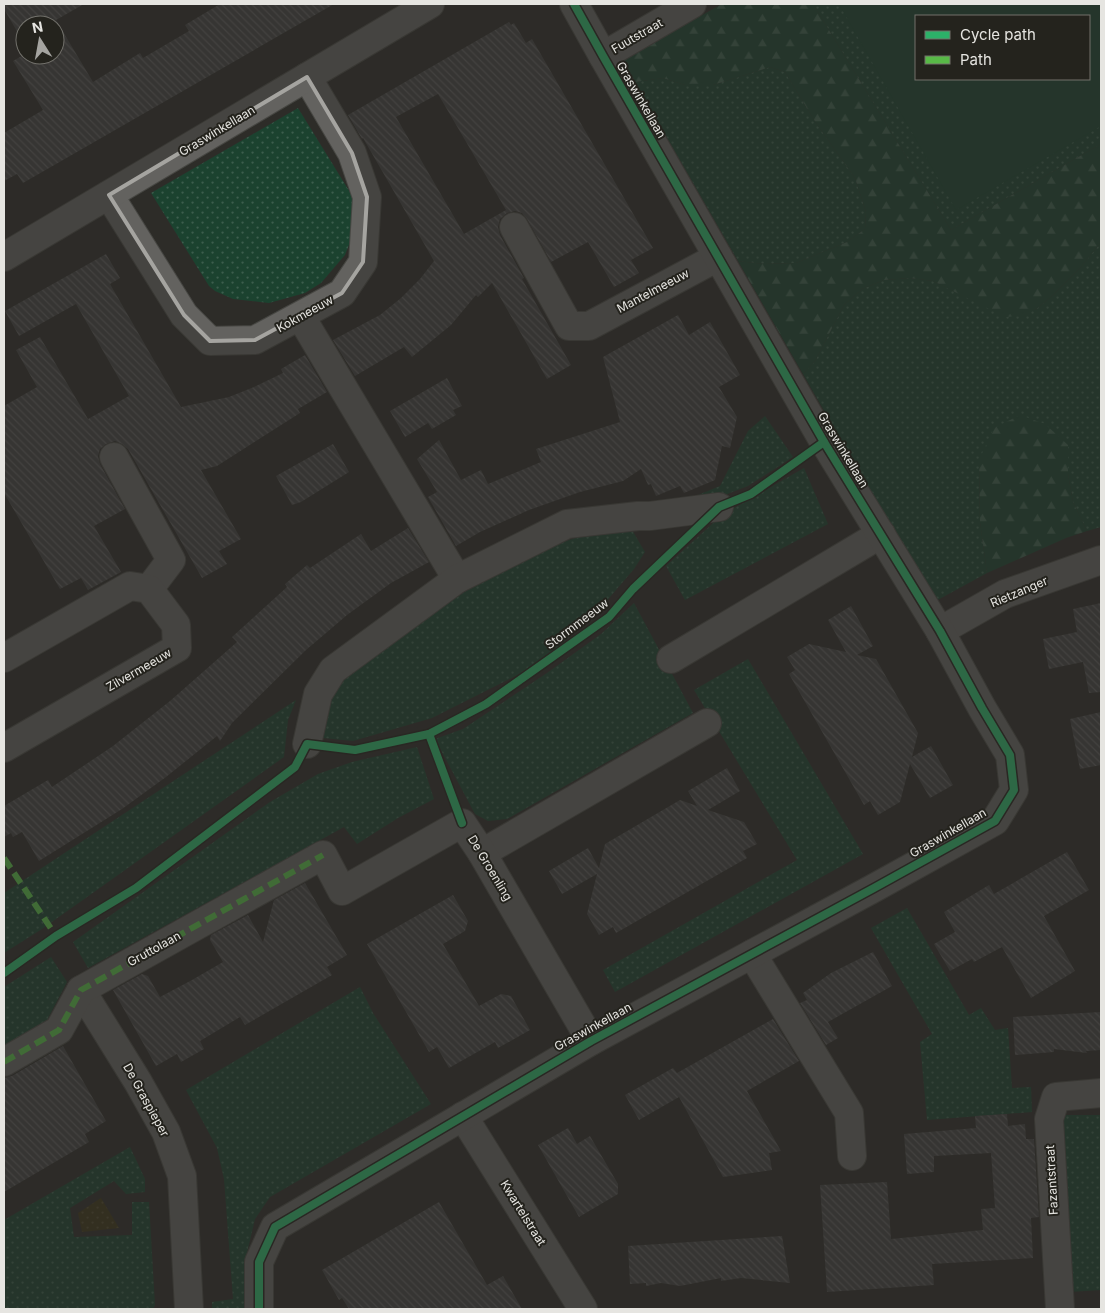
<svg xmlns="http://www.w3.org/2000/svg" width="1105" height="1313" font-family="Inter,sans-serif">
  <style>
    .grass { fill: url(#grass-dots); fill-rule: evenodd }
    .forest { fill: url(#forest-firs) }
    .sand { fill: url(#sand-dots) }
    .pitch { fill: #1b422f; fill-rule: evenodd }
    .building { fill: url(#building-back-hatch); fill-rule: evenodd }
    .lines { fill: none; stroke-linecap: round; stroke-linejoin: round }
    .minor-casing { stroke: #474743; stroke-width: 30 }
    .minor { stroke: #63625f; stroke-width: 28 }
    .quiet { stroke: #58b947; stroke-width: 6; stroke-dasharray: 12 6; stroke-linecap: butt }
    .cycleway-casing { stroke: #24231d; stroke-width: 11 }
    .cycleway { stroke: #2db169; stroke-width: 8 }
    .marked { fill: none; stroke: #a5a4a0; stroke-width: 4; stroke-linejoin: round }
    .labels { text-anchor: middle; stroke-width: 4; stroke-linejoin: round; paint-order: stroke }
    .street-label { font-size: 12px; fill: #e6e5e1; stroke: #24231d }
  </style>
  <defs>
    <pattern id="grass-dots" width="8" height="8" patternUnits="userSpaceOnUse" patternTransform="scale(1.25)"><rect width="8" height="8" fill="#1b422f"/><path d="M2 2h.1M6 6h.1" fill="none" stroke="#3c5d4d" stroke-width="1.8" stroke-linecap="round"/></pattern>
    <pattern id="forest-firs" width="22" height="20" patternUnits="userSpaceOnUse" patternTransform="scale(1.25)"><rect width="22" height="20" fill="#1b422f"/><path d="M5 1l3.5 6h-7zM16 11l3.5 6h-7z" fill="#3c5d4d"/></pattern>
    <pattern id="sand-dots" width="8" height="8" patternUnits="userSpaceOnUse" patternTransform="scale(1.25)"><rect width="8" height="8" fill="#3b3317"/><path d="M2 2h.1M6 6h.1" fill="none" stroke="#4e472d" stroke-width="1.8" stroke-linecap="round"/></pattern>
    <pattern id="building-back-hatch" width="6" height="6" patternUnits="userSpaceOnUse" patternTransform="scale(1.25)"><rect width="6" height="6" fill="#424141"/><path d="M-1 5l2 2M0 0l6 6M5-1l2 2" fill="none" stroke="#5d5c5c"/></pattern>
  </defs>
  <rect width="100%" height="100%" fill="#2d2c28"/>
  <g class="grass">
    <path d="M813,4H1101V144L951,230ZM916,16H1089V79H916Z"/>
    <path d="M770,67L785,72L816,123L855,178L866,212L865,229L847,242L796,263L764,264L738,261L635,82L663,78L685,85H713Z"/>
    <path d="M298,108L356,202L352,237L345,255L321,283L305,293L269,303L233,299L215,291L209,286L151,193Z"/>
    <path d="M1101,242V527L1087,531L1073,502L1068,474V445L979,460L980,522L987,573L934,602L803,374L815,361L844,305L862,289L884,280L910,278L933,281L976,302L1035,310L1052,296L1080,268Z"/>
    <path d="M765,416L793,457L748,486L717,498L676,504L720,486L748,431Z"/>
    <path d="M804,468L828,524L685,600L666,566L722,515Z"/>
    <path d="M618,523L632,530L645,552L634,569L598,611L539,664L432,718L353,741L313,737L314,727L345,675L466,591L558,544Z"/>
    <path d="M634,603L693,713L507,819L488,821L475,814L435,739L463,729L547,673L601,634Z"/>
    <path d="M748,659L863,854L615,992L603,970L797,860L694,690Z"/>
    <path d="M296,700L288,720L284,757L42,929L4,953V893Z"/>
    <path d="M417,747L434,799L398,818L357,844L344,827L88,968L73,942L270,802L318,774L352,762Z"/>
    <path d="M907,908L969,1015L981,1008L995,1030L1008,1028L1012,1088L1031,1087L1032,1112L927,1120L920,1042L932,1034L871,928Z"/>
    <path d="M51,957L67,982L46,1022L4,1046V987Z"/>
    <path d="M360,987L373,1013L431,1104L270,1197L255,1219L246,1257L248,1309H212V1302L233,1299L224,1179L217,1148L186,1090Z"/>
    <path d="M1066,1115H1101V1290L1069,1292L1058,1125Z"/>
    <path d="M130,1147L145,1179V1192L126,1194L114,1181L70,1208L74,1237L132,1235V1202H149L155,1305L153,1309H4V1220Z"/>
  </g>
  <g class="forest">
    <path d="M722,4H813L951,230L1101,144V242L1080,268L1052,296L1035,310L1019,316L1005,317L933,281L910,278L884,280L862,289L844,305L815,361L803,374L738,261L764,264L796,263L847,242L865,229L866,212L855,178L816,123L785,72L770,67L713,85H685L663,78L635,82L622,60Z"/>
    <path d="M1020,415L1045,424L1068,445V474L1073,502L1087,531L1066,538L987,573L980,522L979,460L994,428Z"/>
  </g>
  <path class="sand" d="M101,1198L119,1228L82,1232L78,1213Z"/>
  <path class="pitch" d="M839,4H1101V126L956,210ZM916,16H1089V79H916Z"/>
  <g class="building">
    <path d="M4,4H84L56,20L93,82L140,53L143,58L189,31L185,25L220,4H334L23,183L17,174L4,181V133L43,110L13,61L25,54L55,55V25H25V45L4,9Z"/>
    <path d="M509,22L511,25L514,23L526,43L532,39L653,248L631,260L639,273L614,287L588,242L551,262L527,219L522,213L515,211L507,213L500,219L498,227L500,235L524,278L522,279L571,365L547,379L492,283L478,297L476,295L451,325L412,357L404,347L355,376L333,340L380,315L401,298L420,279L434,261L363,138L362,139L348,115ZM438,94L506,210L464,234L396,117Z"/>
    <path d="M106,254L120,278L110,284L181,407L229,397L254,387L283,373L281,369L305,355L327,392L298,409L300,413L217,466L201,470L241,539L219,551L227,564L202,578L128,449L122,444L115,441L106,444L100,449L98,456L100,464L125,509L94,526L121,572L88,590L81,578L60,589L4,493V406L37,387L16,350L40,337L88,419L129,396L76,304L19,336L5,311Z"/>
    <path d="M678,315L689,335L710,322L740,375L719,387L737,417L730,448L722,446L715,480L684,493L680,486L656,496L651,484L648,485L641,469L623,481L580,492L529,510L480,532L456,546L428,497L437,492L417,459L439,440L461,480L481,470L488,484L541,462L536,449L620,422L603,357Z"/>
    <path d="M447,378L462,406L453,410L456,415L432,429L428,423L405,437L390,411Z"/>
    <path d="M333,444L349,472L301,502L292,505L276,476Z"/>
    <path d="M408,528L429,562L391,583L347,615L326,633L306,650L232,723L220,741L217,736L166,777L122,809L39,861L22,832L13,837L11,833L4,837V806L48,780L52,787L113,746L170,701L237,642L232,637L287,587L285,584L307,565L310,568L361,534L371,551Z"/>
    <path d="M1101,603V692L1089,693L1083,662L1049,669L1043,639L1077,632L1073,609Z"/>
    <path d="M851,606L873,646L857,655L876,659L918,733L912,757L931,746L953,785L930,798L910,764L900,802L878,815L870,801L864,805L789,674L795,670L787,657L809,644L846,652L828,620Z"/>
    <path d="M1101,712V765L1080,769L1070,719Z"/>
    <path d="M727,768L740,791L708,810L744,822L757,844L743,851L747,858L616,933L613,927L599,935L587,914L597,874L562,894L549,871L588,848L599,868L605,844L680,800L697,806L688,791Z"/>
    <path d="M1067,852L1089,890L1044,916L1075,971L1031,998L1002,947L974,962L972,959L950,971L934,944L955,932L944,912L989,885L994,894Z"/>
    <path d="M305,883L347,955L327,967L332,975L245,1025L240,1017L200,1041L204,1049L181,1062L177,1054L156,1066L113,990L142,974L148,976L160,997L192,980L223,962L210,940L211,935L248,915L263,942L274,900Z"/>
    <path d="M453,895L468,921L465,931L443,944L479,1006L501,994L511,996L530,1030L498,1048L495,1042L449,1068L437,1047L429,1052L367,944Z"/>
    <path d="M873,952L892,986L828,1022L838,1038L826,1045L800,1003L807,1000L803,993L831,973Z"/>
    <path d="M1101,1012V1050L1086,1051L1087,1053L1054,1049V1052L1015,1055L1013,1017Z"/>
    <path d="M773,1019L799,1061L747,1091L781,1151L769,1153L772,1170L723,1177L679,1097L639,1120L625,1095L673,1068L677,1073Z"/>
    <path d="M63,1046L106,1121L85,1134L89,1142L4,1192V1078L12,1076Z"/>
    <path d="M1007,1114L1008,1126L1025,1124L1026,1139H1034L1039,1217L1031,1218L1033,1258L932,1264L934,1285L827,1292L820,1185L887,1182L891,1239L983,1230L981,1209L995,1208L991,1153L934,1156V1172L907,1174L904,1134L976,1128L975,1116Z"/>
    <path d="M568,1128L577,1144L590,1136L618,1184V1194L579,1217L538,1145Z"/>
    <path d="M439,1202L487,1285L503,1276L522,1309H349L342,1298L339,1300L322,1270Z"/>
    <path d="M782,1236L790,1283L741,1278L721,1281V1278L680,1286L661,1283L646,1286V1283L630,1284L628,1246Z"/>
  </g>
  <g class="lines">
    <defs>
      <g id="minor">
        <path d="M603,56L692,4"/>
        <path d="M109,195L184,315L210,341L255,340L342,293L363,262L367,197L352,153L307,77"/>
        <path d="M514,227L569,326H589L718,257"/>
        <path d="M4,257L430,4"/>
        <path d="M301,317L457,579"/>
        <path d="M114,457L171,560L149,589"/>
        <path d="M940,631L1005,594L1101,560"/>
        <path d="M4,658L130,586L149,589L176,625L177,648L4,748"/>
        <path d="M671,659L881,534"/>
        <path d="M307,744L318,694L333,670L457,579L567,524L638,516H650L719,507"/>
        <path d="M482,853L707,723"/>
        <path d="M752,954L849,1113L852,1156"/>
        <path d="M81,990L138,1082L166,1132L182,1176L189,1309"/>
        <path d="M4,1062L59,1030L81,990L323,855L342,891L462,823L482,853L591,1041"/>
        <path d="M463,1116L583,1309"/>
        <path d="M259,1309V1262L275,1227L591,1041L874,888L995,821L1014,790L1010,755L982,708L940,631L824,442L603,56L574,4"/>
        <path d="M1060,1309L1049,1119L1056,1097L1101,1093"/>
      </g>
    </defs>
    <use href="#minor" class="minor-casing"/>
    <use href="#minor" class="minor"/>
    <g class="quiet">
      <path d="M4,858L56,936"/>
      <path d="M4,1062L59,1030L81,990L323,855"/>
    </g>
    <defs>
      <g id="cycleway">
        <path d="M429,734L462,823"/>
        <path d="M4,973L56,936L136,888L295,767L307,744L355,750L429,734L486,704L609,617L633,589L719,507L751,494L824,442"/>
        <path d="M259,1309V1262L275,1227L591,1041L874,888L995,821L1014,790L1010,755L982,708L940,631L824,442L603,56L574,4"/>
      </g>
    </defs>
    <use href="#cycleway" class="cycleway-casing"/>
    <use href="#cycleway" class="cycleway"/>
  </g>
  <path d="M0 0H1105V1313H0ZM307,77L352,153L367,197L363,262L342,293L255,340L210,341L184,315L109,195Z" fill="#2d2c28" fill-opacity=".55" fill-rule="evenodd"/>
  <path class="marked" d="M307,77L352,153L367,197L363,262L342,293L255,340L210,341L184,315L109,195Z"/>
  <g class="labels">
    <g class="street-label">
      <text transform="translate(637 36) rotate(-30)" y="4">Fuutstraat</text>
      <text transform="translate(641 100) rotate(60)" y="4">Graswinkellaan</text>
      <text transform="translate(217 131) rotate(-31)" y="4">Graswinkellaan</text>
      <text transform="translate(653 291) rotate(-28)" y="4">Mantelmeeuw</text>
      <text transform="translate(305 314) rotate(-29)" y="4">Kokmeeuw</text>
      <text transform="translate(843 450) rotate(59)" y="4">Graswinkellaan</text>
      <text transform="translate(1019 592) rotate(-23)" y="4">Rietzanger</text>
      <text transform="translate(577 624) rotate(-37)" y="4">Stormmeeuw</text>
      <text transform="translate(139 670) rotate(-30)" y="4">Zilvermeeuw</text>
      <text transform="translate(948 833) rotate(-30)" y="4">Graswinkellaan</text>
      <text transform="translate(490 868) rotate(59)" y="4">De Groenling</text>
      <text transform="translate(154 949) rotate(-29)" y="4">Gruttolaan</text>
      <text transform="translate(593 1027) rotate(-29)" y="4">Graswinkellaan</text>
      <text transform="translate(146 1100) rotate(61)" y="4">De Graspieper</text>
      <text transform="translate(1052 1180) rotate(-93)" y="4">Fazantstraat</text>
      <text transform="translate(523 1213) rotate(58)" y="4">Kwartelstraat</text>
    </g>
  </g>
  <rect width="1105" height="1313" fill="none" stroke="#e6e5e1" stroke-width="10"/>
  <rect x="915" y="15" width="175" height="65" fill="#24231d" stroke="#72716b"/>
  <rect x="925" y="31" width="25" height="8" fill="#2db169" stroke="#72716b"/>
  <text x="960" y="40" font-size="15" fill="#e6e5e1">Cycle path</text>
  <rect x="925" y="56" width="25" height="8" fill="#58b947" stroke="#72716b"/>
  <text x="960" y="65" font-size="15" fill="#e6e5e1">Path</text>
  <g transform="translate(40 40) rotate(349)"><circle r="24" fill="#24231d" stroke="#72716b"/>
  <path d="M0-4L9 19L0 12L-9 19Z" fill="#a5a4a0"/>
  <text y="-8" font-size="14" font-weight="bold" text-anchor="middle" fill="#e6e5e1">N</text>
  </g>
</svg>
